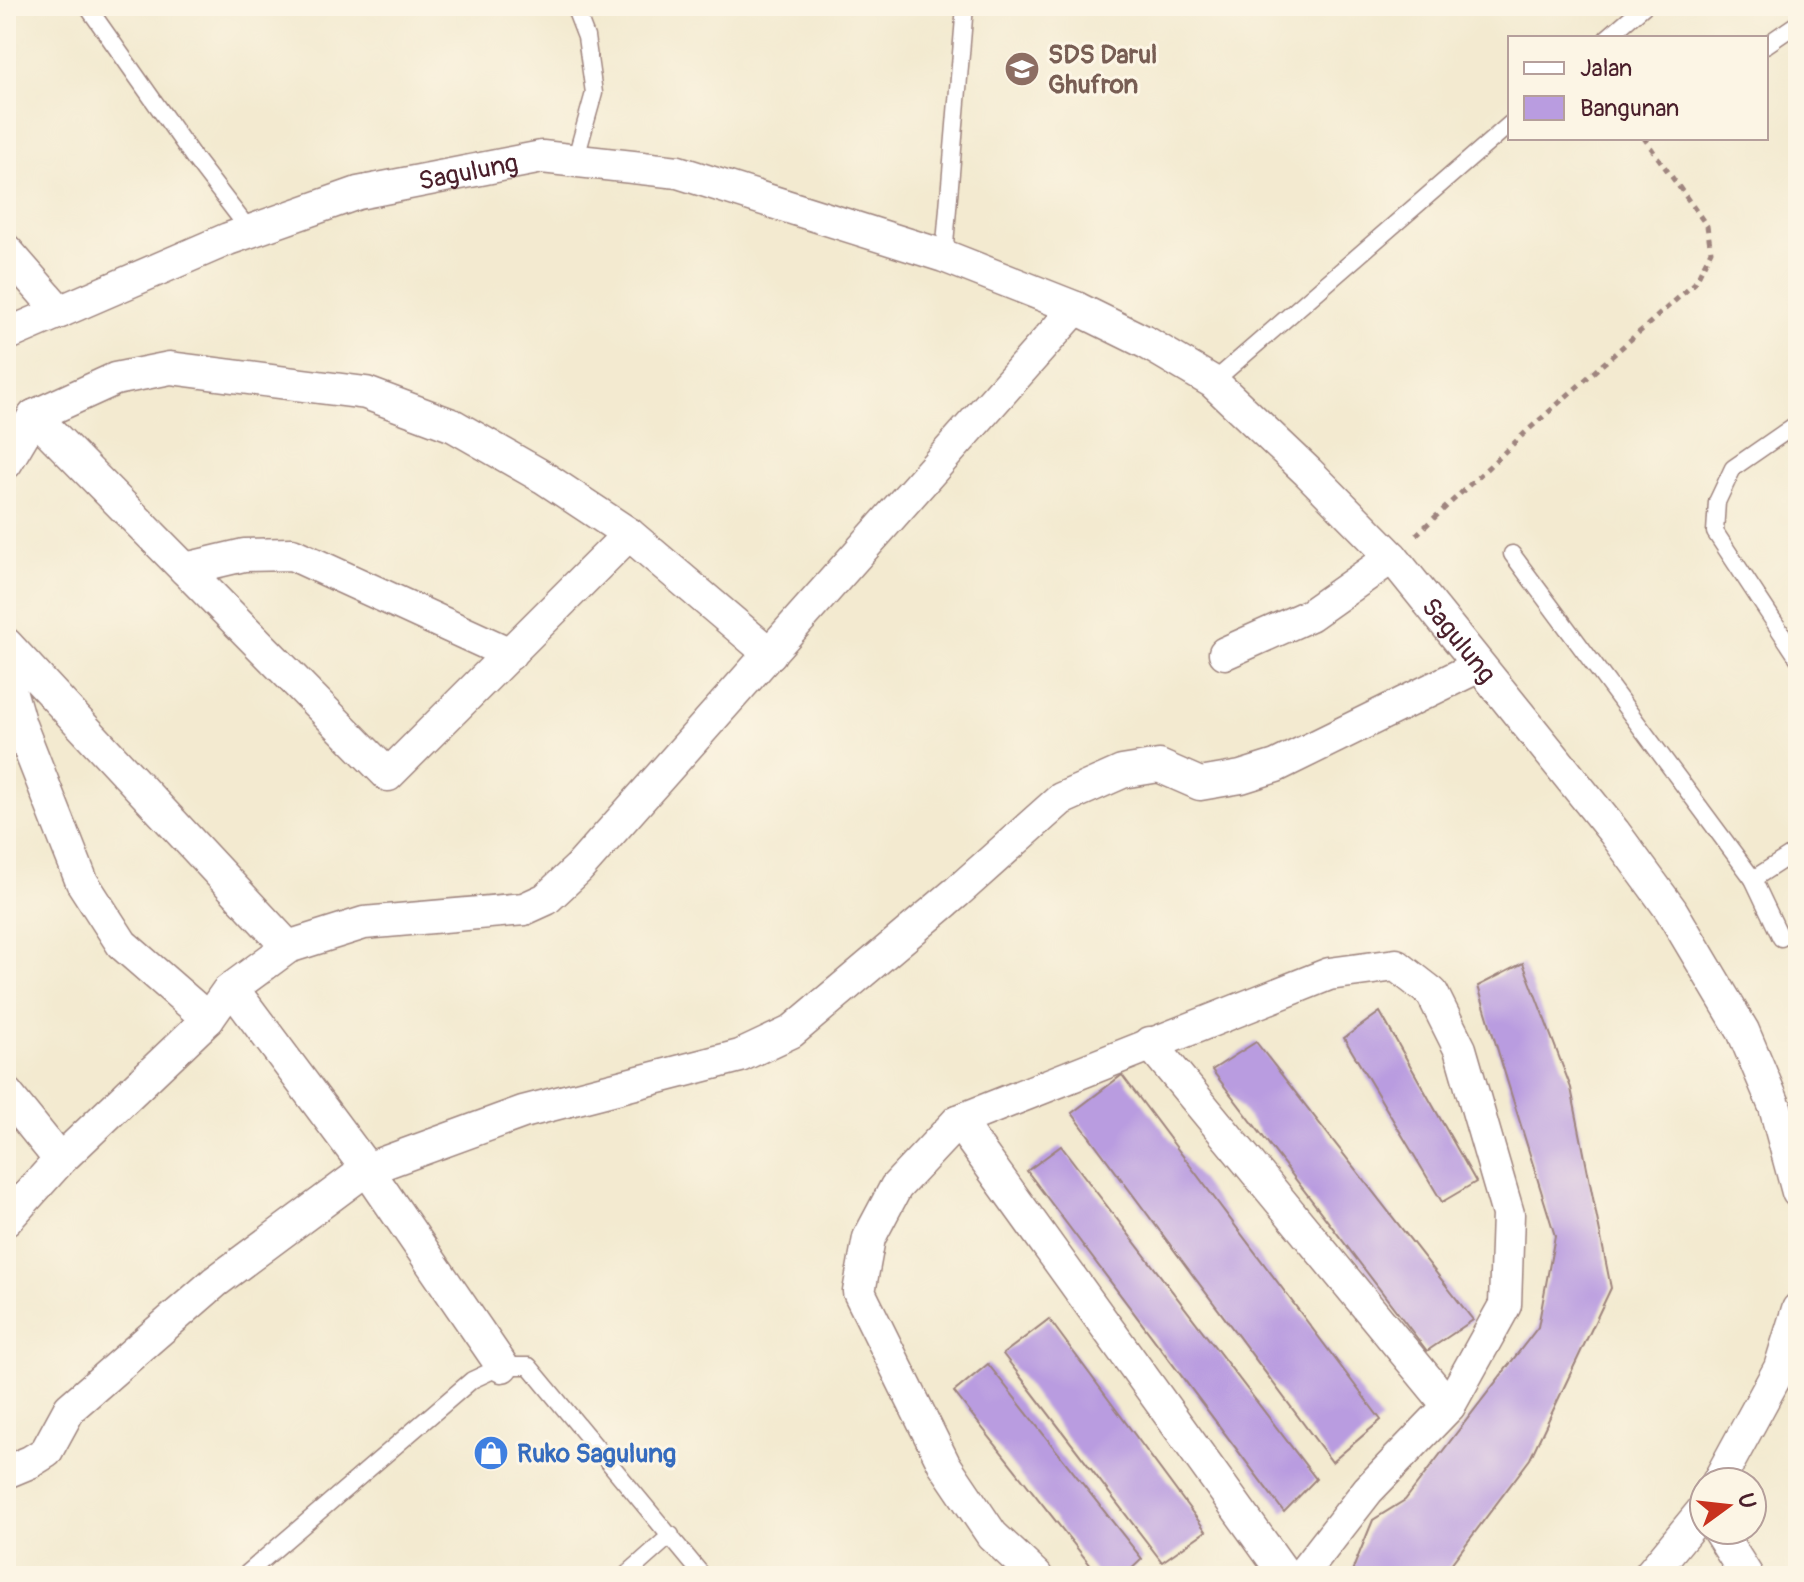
<svg xmlns="http://www.w3.org/2000/svg" width="1804" height="1582" font-family="Pangolin,sans-serif">
  <style>
    .building { fill: #b99ce0 }
    .lines { fill: none; stroke-linecap: round; stroke-linejoin: round }
    .service-casing { stroke: #9e847e; stroke-width: 19 }
    .minor-casing { stroke: #9e847e; stroke-width: 35 }
    .path { stroke: #9e847e; stroke-width: 5; stroke-dasharray: 6 6; stroke-linecap: butt }
    .service { stroke: #fff; stroke-width: 16 }
    .minor { stroke: #fff; stroke-width: 32 }
    .labels { text-anchor: middle; stroke-width: 6; stroke-linejoin: round; paint-order: stroke }
    .education-label { font-size: 26px; font-weight: bold; fill: #785e54; stroke: #fcf5e5; text-anchor: start }
    .street-label { font-size: 26px; fill: #4a1f2b; stroke: #fcf5e5 }
    .shop-label { font-size: 26px; font-weight: bold; fill: #366cbe; stroke: #fcf5e5; text-anchor: start }
  </style>
  <rect width="100%" height="100%" fill="#fcf5e5"/>
  <filter id="ink" filterUnits="userSpaceOnUse"><feTurbulence type="fractalNoise" baseFrequency=".0125" numOctaves="2"/><feDisplacementMap in="SourceGraphic" scale="16" xChannelSelector="R" yChannelSelector="G"/><feConvolveMatrix kernelMatrix="1 2 1 2 8 2 1 2 1" color-interpolation-filters="sRGB"/></filter>
  <filter id="wash" filterUnits="userSpaceOnUse"><feTurbulence type="fractalNoise" baseFrequency=".006" numOctaves="4" result="noise"/><feDisplacementMap in="SourceGraphic" scale="32" xChannelSelector="R" yChannelSelector="G"/><feGaussianBlur stdDeviation="1.8" result="paint"/><feColorMatrix in="noise" values="0 0 0 0 0 0 0 0 0 0 0 0 0 0 0 0 0 1.4 0 .05"/><feComposite in="paint" operator="in"/></filter>
  <g filter="url(#wash)">
    <rect width="100%" height="100%" fill="#f3ead0"/>
    <g id="blocks">
      <g class="building">
        <path d="M1523,963L1571,1088L1611,1288L1530,1459L1442,1576H1350L1373,1520L1405,1500L1538,1327L1555,1236L1478,986Z"/>
        <path d="M1380,1012L1476,1182L1442,1202L1344,1038Z"/>
        <path d="M1256,1042L1473,1320L1427,1351L1212,1070Z"/>
        <path d="M1122,1075L1381,1420L1332,1462L1072,1113Z"/>
        <path d="M1061,1146L1316,1479L1284,1512L1027,1171Z"/>
        <path d="M1049,1319L1206,1531L1162,1562L1003,1354Z"/>
        <path d="M988,1364L1142,1559L1124,1576H1099L954,1392Z"/>
      </g>
    </g>
  </g>
  <g filter="url(#ink)">
    <use href="#blocks" fill-opacity="0" stroke="#9e847e" stroke-width="2"/>
    <g class="lines">
      <defs>
        <g id="service">
          <path d="M87,6L194,158L250,231"/>
          <path d="M574,6L586,37L594,93L575,161"/>
          <path d="M1607,38L1644,6"/>
          <path d="M1766,45L1798,23"/>
          <path d="M944,256L965,6"/>
          <path d="M1213,382L1510,124"/>
          <path d="M1798,423L1733,468L1717,502L1715,532L1798,658"/>
          <path d="M1512,554L1753,879L1781,938"/>
          <path d="M1753,879L1798,850"/>
          <path d="M244,1576L472,1380L502,1366H529L703,1576"/>
          <path d="M625,1576L671,1535"/>
        </g>
        <g id="minor">
          <path d="M6,250L60,312"/>
          <path id="s1" d="M6,335L228,239L358,193L542,157L678,172L944,256L1076,308L1147,343L1213,382L1308,472L1392,557L1614,832L1671,910L1743,1031L1775,1107L1798,1192"/>
          <path d="M34,416L388,775L629,534"/>
          <path d="M6,463L34,416L115,379L170,368L366,393L454,426L543,477L629,534L770,654"/>
          <path d="M185,569L244,555L292,554L510,654"/>
          <path d="M6,644L288,947"/>
          <path d="M1225,653L1310,615L1392,557"/>
          <path d="M6,676L20,725L82,882L122,944L208,1019"/>
          <path d="M232,988L367,1169L502,1366"/>
          <path d="M1150,1043L1449,1406"/>
          <path d="M6,1093L60,1160"/>
          <path d="M958,1121L1286,1576"/>
          <path d="M6,1220L60,1160L208,1019L227,992L288,947L364,923L524,909L546,899L579,868L1076,308"/>
          <path d="M6,1472L30,1462L46,1452L70,1408L215,1282L367,1169L523,1112L740,1056L791,1032L957,892L1061,799L1122,772L1159,766L1200,784L1241,777L1276,766L1479,666"/>
          <path d="M1718,1482L1780,1368L1798,1309"/>
          <path d="M1718,1530L1747,1576"/>
          <path d="M1036,1576L992,1535L944,1464L859,1292L869,1238L896,1187L958,1121L1329,974L1396,965L1432,993L1460,1049L1508,1214L1505,1305L1449,1406L1368,1490L1301,1576"/>
          <path d="M1649,1576L1704,1509"/>
        </g>
      </defs>
      <use href="#service" class="service-casing"/>
      <use href="#minor" class="minor-casing"/>
      <path class="path" d="M1416,535L1527,431L1695,283L1711,251L1707,226L1644,138"/>
      <use href="#service" class="service"/>
      <use href="#minor" class="minor"/>
    </g>
  </g>
  <defs>
    <symbol id="school-disc" viewBox="-11 -11 22 22"><circle r="9.5" fill="#8d6e63" stroke="#fcf5e5"/><path d="M0-5L7-2L0 1L-7-2ZM-4 1L0 2.5L4 1V4Q0 6-4 4Z" fill="#fff"/></symbol>
    <symbol id="shop-disc" viewBox="-11 -11 22 22"><circle r="9.5" fill="#3f7fe0" stroke="#fcf5e5"/><path d="M-5-2.5h2.3a2.7 3.5 0 0 1 5.4 0H5L5.5 6h-11ZM-1.5-2.5h3a1.5 2.3 0 0 0-3 0Z" fill="#fff"/></symbol>
  </defs>
  <g fill-rule="evenodd">
    <use href="#school-disc" x="1002" y="49" width="40" height="40"/>
    <use href="#shop-disc" x="471" y="1433" width="40" height="40"/>
  </g>
  <g class="labels">
    <g class="education-label">
      <text x="1048" y="63">SDS Darul<tspan x="1048" dy="30">Ghufron</tspan></text>
    </g>
    <g class="street-label">
      <text dy="9" stroke="none"><textPath href="#s1" startOffset="492">Sagulung</textPath></text>
      <text dy="9" stroke="none"><textPath href="#s1" startOffset="1638">Sagulung</textPath></text>
    </g>
    <g class="shop-label">
      <text x="517" y="1462">Ruko Sagulung</text>
    </g>
  </g>
  <rect width="1804" height="1582" fill="none" stroke="#fcf5e5" stroke-width="32"/>
  <rect x="1508" y="36" width="260" height="104" fill="#fcf5e5" stroke="#b59f9b" stroke-width="2"/>
  <rect x="1524" y="62" width="40" height="12" fill="#ffffff" stroke="#b59f9b" stroke-width="2"/>
  <text x="1580" y="76" font-size="24" fill="#4a1f2b">Jalan</text>
  <rect x="1524" y="96" width="40" height="24" fill="#b99ce0" stroke="#b59f9b" stroke-width="2"/>
  <text x="1580" y="116" font-size="24" fill="#4a1f2b">Bangunan</text>
  <g transform="translate(1728 1506) rotate(75)"><circle r="38" fill="#fcf5e5" stroke="#b59f9b" stroke-width="2"/>
  <path d="M0-6L14 30L0 20L-14 30Z" fill="#c8321e"/>
  <text y="-12" font-size="22" font-weight="bold" text-anchor="middle" fill="#4a1f2b">U</text>
  </g>
</svg>
